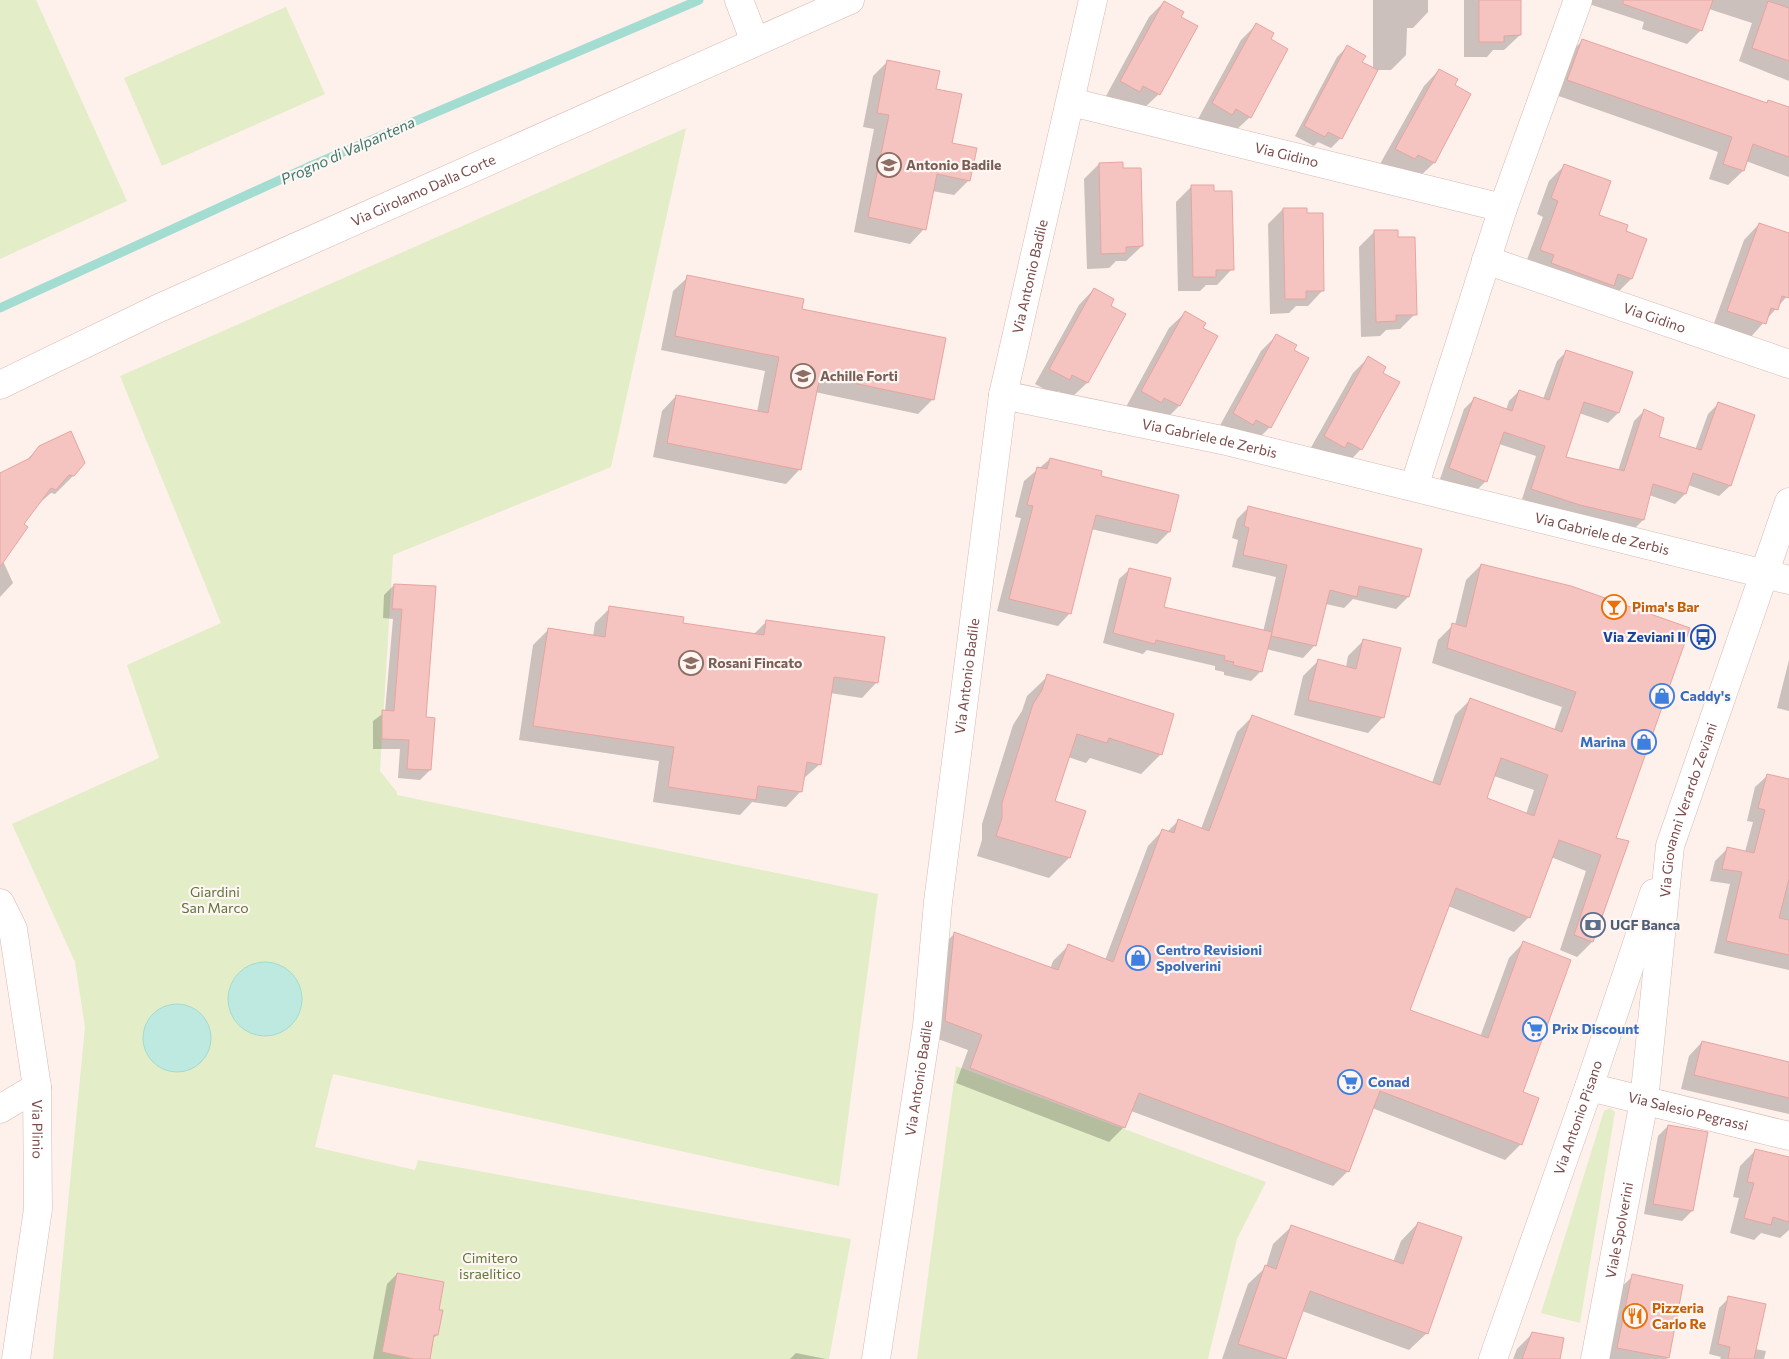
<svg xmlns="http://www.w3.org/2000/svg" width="1789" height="1359" font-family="Commissioner,sans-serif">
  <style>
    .green { fill: #e3edc7 }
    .water { fill: #bde9e1; stroke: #a3dcd1 }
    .shadow { fill: #0003; fill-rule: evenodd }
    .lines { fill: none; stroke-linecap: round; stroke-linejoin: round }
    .stream { stroke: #a3dcd1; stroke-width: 9 }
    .building { fill: #f5c4c1; stroke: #e8a4a0; fill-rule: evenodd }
    .street-casing { stroke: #d6b8b4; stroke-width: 29 }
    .secondary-casing { stroke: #dbb8b3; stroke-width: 29 }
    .street { stroke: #fff; stroke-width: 28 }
    .secondary { stroke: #fff; stroke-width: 28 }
    .labels { text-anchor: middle; stroke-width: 4.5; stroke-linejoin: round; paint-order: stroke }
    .street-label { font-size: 14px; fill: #7b4c4b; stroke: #fff6f3 }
    .education-label { font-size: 14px; font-weight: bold; fill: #785e54; stroke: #fff6f3; text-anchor: start }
    .food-label { font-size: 14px; font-weight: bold; fill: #c56008; stroke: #fff6f3; text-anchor: start }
    .transit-label { font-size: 14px; font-weight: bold; fill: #164399; stroke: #fff6f3; text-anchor: end }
    .shop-label { font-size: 14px; font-weight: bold; fill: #366cbe; stroke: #fff6f3; text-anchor: start }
    .park-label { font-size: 14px; fill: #60753c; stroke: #fff6f3 }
    .service-label { font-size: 14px; font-weight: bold; fill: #4e5e75; stroke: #fff6f3; text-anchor: start }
    .water-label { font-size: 15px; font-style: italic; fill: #3a796e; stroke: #fff6f3 }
  </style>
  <rect width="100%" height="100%" fill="#fef0eb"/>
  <g class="green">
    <path d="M0,0H36L127,201L0,259Z"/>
    <path d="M286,7L325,94L162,166L124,78Z"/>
    <path d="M686,128L611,467L393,555L380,771L397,792V795L878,894L839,1186L333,1074L315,1147L415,1170L418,1160L851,1239L829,1359H53L85,1027L75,962L12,824L159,758L127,665L221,623L120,376Z"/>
    <path d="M956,1066L1266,1182L1237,1239L1208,1359H917Z"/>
    <path d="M1610,1108L1615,1112L1614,1118L1580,1323L1541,1313L1604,1111Z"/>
  </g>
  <g class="water">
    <circle cx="265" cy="999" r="37"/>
    <circle cx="177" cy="1038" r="34"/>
  </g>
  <g class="shadow">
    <path d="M1373,0H1428V12L1413,28H1407L1406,55L1391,70H1377L1341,138L1331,148L1318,142L1314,146L1295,136L1337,57L1347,47L1361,62L1373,69Z"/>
    <path d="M1464,0H1520V35L1504,50H1493L1487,57H1464Z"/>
    <path d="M1587,0H1789V81L1739,61L1752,23L1709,9L1701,30L1687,44L1642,29L1644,22L1586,3Z"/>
    <path d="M1164,2L1180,18L1159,94L1143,109L1129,102L1124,106L1106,96L1149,17Z"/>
    <path d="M1256,25L1250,117L1234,132L1216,129L1198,119L1241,40Z"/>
    <path d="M1583,40L1766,104L1768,101L1789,109V177L1746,161L1743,171L1728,185L1709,179L1718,152L1553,94L1568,55Z"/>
    <path d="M888,61L935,90L950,144L969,180L954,195L932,191L924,229L910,244L854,232L874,129L863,127L873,76Z"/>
    <path d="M1439,70L1453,86L1470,95L1434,163L1418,178L1380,164L1424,86Z"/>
    <path d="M1099,164L1122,170L1142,246L1126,261H1116L1109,268L1087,269L1084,179Z"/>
    <path d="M1564,166L1597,215L1624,232L1645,239L1631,279L1616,294L1525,265L1543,217L1537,214L1549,181Z"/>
    <path d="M1192,186L1213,192L1232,269L1217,285H1206L1200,291H1178L1176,202Z"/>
    <path d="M1283,209L1323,290L1308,306H1296L1289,313L1270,314L1268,224Z"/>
    <path d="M1759,224L1789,235V294L1749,339L1713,326L1744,240Z"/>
    <path d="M1375,231L1397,238L1415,314L1400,329L1386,330L1380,336L1361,337L1359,247Z"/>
    <path d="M688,277L800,310L933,399L918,414L815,392L800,469L786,484L653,457L662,411L676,396L757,412L765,371L661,350L673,291Z"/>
    <path d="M1094,289L1110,306L1124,314L1087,383L1071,398L1058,391L1054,394L1035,384L1079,305Z"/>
    <path d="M1185,313L1201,328L1216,337L1179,406L1164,421L1126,407L1169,328Z"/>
    <path d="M1276,336L1270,427L1255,442L1218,429L1261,351Z"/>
    <path d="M1567,351L1618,413L1608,423L1579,413L1564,458L1618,471L1634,421L1644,411L1657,438L1695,450L1708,414L1718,404L1754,416L1730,486L1719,496L1688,485L1685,494L1675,504L1649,495L1643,520L1633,530L1570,515L1522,499L1536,456L1499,444L1486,481L1476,491L1440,479L1464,409L1474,399L1506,410L1509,401L1519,391L1543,399L1557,361Z"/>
    <path d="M1368,358L1361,449L1346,465L1309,451L1353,373Z"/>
    <path d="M39,447L73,476L55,494L51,493L35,507L22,524L3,561L13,583L0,597V474L24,463Z"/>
    <path d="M1050,459L1100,477L1169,532L1157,544L1091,529L1070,613L1058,626L997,611L1021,518L1015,517L1024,481Z"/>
    <path d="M1249,507L1408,597L1396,609L1353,599L1344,608L1326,604L1315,645L1303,658L1266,649L1261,671L1251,681L1224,675V672L1215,670V666L1147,650L1143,654L1103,643L1119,579L1130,569L1162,608L1263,632L1276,577L1232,567L1238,540L1232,538L1237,519Z"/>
    <path d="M1481,565L1571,587L1615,839L1592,942L1577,957L1560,950L1586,871L1551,857L1529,917L1514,932L1448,906L1408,1011L1480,1037L1509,958L1524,942L1522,1093L1537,1098L1520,1145L1505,1160L1372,1108L1348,1171L1333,1186L1131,1111L1124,1127L1109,1142L956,1083L968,1050L930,1036L939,949L954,934L1050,969L1053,961L1068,946L1105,960L1148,846L1163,830L1167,832L1178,821L1201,829L1237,732L1252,717L1432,783L1455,715L1470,700L1554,730L1562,707L1432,663L1438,640L1453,625H1455L1466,580ZM1494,776L1534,790L1526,814L1485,799Z"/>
    <path d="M394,585L435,588L425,718L430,770L420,780L398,778L400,749H373V721L385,712L393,619L383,618L384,595Z"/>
    <path d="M610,608L681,624L753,635L766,622L877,682L862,698L830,693L820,764L803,779L801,791L786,807L752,802L740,815L653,802L659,761L519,740L533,645L548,630L593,636L595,623Z"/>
    <path d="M1363,641L1383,717L1368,733L1294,715L1303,676L1318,661L1346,667L1348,656Z"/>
    <path d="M1789,660V711L1777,708Z"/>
    <path d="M1048,676L1161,754L1141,774L1090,758L1086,763L1068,757L1054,802L1069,858L1049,878L977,856L982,840V824L1013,725L1022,711L1027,696Z"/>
    <path d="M1768,775L1789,780V970L1714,953L1730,884L1710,881L1715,861L1727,849L1745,852L1753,822L1747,821L1755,787Z"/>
    <path d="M1702,1042L1789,1063V1114L1681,1089L1689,1056Z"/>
    <path d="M1668,1126L1692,1211L1682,1221L1644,1214L1658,1136Z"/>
    <path d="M1756,1150L1789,1165V1230L1780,1238L1761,1233L1754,1240L1730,1233L1739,1198L1733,1197L1740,1166Z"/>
    <path d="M1418,1223L1427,1333L1409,1350L1302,1311L1285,1359H1222L1248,1284L1266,1267L1273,1244L1291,1227L1393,1262L1401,1241Z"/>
    <path d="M397,1274L438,1311L437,1335L432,1339L428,1359H373L387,1284Z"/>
    <path d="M1633,1276L1668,1358L1666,1359H1604L1617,1291Z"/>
    <path d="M1729,1298L1755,1349L1766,1351L1764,1359H1720L1721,1357L1709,1354L1719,1308Z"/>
    <path d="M1532,1334L1558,1359H1513L1517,1349Z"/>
    <path d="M796,1353L826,1359H790Z"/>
  </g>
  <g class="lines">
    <path class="stream" d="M0,308L308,167L699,0"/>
  </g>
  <g class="building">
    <path d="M1479,0H1521V35L1504,36V42H1479Z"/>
    <path d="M1623,0H1713L1702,31L1623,4Z"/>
    <path d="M1164,1L1184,12L1181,17L1198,26L1160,95L1143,86L1140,92L1120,81Z"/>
    <path d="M1768,1L1789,8V61L1752,48Z"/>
    <path d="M1256,23L1274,33L1271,39L1288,49L1251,118L1236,109L1232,115L1212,103Z"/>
    <path d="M1582,39L1767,103L1768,100L1789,107V157L1753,144L1744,171L1723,164L1732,137L1567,80Z"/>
    <path d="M1347,45L1366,56L1362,62L1378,70L1342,139L1328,132L1325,137L1304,126Z"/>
    <path d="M887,60L940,71L936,89L962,94L952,143L977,148L970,181L937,174L926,230L868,217L889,115L877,113Z"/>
    <path d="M1439,69L1458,79L1455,85L1471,94L1435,163L1418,155L1415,159L1395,149Z"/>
    <path d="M1123,162V168H1141L1143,246L1126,247V253L1101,254L1099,163Z"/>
    <path d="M1564,164L1611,181L1599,215L1628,225L1626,231L1647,239L1632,279L1618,274L1614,286L1551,263L1554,255L1540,250L1558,201L1551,198Z"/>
    <path d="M1191,185H1214V191H1232L1234,270H1216V277H1193Z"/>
    <path d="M1283,208H1307V213H1323L1324,291H1306V299H1285Z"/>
    <path d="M1759,223L1789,233V298L1782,296L1778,310L1771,308L1766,324L1727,311Z"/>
    <path d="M1374,230H1398V237H1415L1417,315H1396V321L1376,322Z"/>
    <path d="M687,275L804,299L802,309L946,338L934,400L820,376L801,470L667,443L676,395L768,413L779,357L675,336Z"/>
    <path d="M1094,288L1114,299L1111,306L1126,314L1088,383L1072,375L1070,380L1049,369Z"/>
    <path d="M1185,311L1206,323L1203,328L1218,336L1180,406L1164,398L1162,403L1141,391Z"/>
    <path d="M1276,334L1297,345L1294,350L1309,358L1271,428L1256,420L1253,425L1233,413Z"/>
    <path d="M1566,350L1633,372L1619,413L1584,402L1566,457L1624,471L1644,409L1664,418L1659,437L1701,450L1718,402L1755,415L1731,486L1693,473L1686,494L1653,484L1644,520L1580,505L1531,489L1545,446L1504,432L1487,482L1449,468L1474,397L1512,411L1519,390L1549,400Z"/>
    <path d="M1368,356L1386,367L1383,373L1400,382L1362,450L1348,442L1345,448L1324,436Z"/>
    <path d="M71,431L85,463L74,476L69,475L56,490L51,488L24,524L28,527L0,567V473L30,458L39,446Z"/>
    <path d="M1050,458L1102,471L1101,476L1179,495L1170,532L1096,515L1071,614L1009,599L1033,506L1027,505L1037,467L1047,469Z"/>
    <path d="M1248,506L1422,549L1409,597L1359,586L1357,597L1330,590L1316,646L1271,636L1287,565L1243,555L1249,528L1244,526Z"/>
    <path d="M1481,564L1571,586L1690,628L1616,838L1629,841L1593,942L1574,935L1601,855L1559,840L1530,918L1456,888L1410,1010L1488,1038L1523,941L1571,960L1523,1092L1539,1098L1522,1145L1380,1091L1349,1172L1139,1093L1125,1128L970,1068L982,1035L945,1021L954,932L1058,970L1068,944L1113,962L1162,829L1174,833L1178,819L1209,831L1252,715L1440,785L1470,698L1562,732L1576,692L1447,648L1452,623L1466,627ZM1501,758L1548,775L1534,816L1487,798Z"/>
    <path d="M1129,568L1171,578L1164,607L1272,632L1262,672L1233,665L1234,662L1224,660L1225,656L1156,640L1155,644L1113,633Z"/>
    <path d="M394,584L436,586L426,717L435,718L431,770L407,769L409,740L382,739V710L394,711L402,609H392Z"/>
    <path d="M609,606L684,617L683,623L764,635L766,620L885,637L878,683L834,677L821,765L807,762L802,792L758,786L756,800L668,787L674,747L533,726L548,628L605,637Z"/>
    <path d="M1363,639L1401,648L1384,718L1308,700L1318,659L1356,669Z"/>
    <path d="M1047,674L1174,714L1162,755L1109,738L1107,743L1077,734L1055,801L1086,811L1070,858L996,836L1002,818V803L1033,704L1042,690Z"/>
    <path d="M1767,774L1789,779V879L1779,918L1789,920V955L1726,941L1742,872L1722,869L1727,847L1754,853L1765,810L1758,808Z"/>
    <path d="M1702,1041L1789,1062V1098L1694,1075Z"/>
    <path d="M1668,1125L1708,1132L1693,1211L1653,1204Z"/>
    <path d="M1755,1149L1789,1157V1222L1773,1217L1771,1225L1744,1218L1754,1183L1747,1182Z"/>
    <path d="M1418,1222L1462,1237L1428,1334L1310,1291L1286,1359L1238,1344L1265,1265L1276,1269L1291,1225L1403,1264Z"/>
    <path d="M397,1273L444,1282L439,1310H443L438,1335H434L430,1359H414L382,1352Z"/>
    <path d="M1632,1274L1683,1285L1669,1358L1617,1348Z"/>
    <path d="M1728,1296L1766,1304L1754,1359H1728L1730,1347L1718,1344Z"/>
    <path d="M1532,1332L1564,1338L1560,1359H1522Z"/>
  </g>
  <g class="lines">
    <defs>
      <g id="street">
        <path d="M739,0L755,42"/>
        <path id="s1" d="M1071,102L1503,208"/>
        <path id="s2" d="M1486,260L1789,364"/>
        <path id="s3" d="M1003,395L1222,440L1789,580"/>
        <path d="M1414,487L1503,208L1578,0"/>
        <path id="s4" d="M0,903L13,929L37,1087L38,1209L16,1359"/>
        <path id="s5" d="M1589,1087L1789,1136"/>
        <path d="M0,1109L37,1087"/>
        <path id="s6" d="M1493,1359L1589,1087L1654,893"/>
        <path id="s7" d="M1595,1359L1644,1101L1670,846L1789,502"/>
      </g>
      <g id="secondary">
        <path id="s8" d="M0,385L157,309L850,0"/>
        <path id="s9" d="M876,1359L927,1026L938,902L1003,395L1093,0"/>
      </g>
    </defs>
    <use href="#street" class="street-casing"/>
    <use href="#secondary" class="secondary-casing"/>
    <use href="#street" class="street"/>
    <use href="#secondary" class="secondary"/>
  </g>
  <defs>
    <symbol id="school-ring" viewBox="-11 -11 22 22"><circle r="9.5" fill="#fff6f3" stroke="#8d6e63" stroke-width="1.5"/><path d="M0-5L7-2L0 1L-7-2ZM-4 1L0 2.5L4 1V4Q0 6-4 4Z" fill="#8d6e63"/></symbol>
    <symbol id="bar-ring" viewBox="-11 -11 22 22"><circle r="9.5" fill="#fff6f3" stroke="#e8710a" stroke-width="1.5"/><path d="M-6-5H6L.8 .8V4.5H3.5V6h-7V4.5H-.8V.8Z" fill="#e8710a"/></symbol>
    <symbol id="bus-ring" viewBox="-11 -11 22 22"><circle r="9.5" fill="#fff6f3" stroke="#1a4fb4" stroke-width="1.5"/><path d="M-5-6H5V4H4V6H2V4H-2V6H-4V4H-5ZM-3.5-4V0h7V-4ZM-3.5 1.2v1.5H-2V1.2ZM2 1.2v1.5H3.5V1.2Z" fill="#1a4fb4"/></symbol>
    <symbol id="shop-ring" viewBox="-11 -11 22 22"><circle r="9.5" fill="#fff6f3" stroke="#3f7fe0" stroke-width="1.5"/><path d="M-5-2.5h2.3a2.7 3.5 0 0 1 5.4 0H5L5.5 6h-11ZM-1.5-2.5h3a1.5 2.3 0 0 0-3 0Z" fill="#3f7fe0"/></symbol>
    <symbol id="bank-ring" viewBox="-11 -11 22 22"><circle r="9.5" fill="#fff6f3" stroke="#5c6f8a" stroke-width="1.5"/><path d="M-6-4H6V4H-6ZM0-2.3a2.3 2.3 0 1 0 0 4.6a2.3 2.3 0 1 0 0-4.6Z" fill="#5c6f8a"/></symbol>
    <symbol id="supermarket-ring" viewBox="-11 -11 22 22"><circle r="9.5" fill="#fff6f3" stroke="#3f7fe0" stroke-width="1.5"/><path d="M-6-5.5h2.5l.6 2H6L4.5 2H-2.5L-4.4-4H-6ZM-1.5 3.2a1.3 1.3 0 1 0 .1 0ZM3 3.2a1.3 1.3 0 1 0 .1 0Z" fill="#3f7fe0"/></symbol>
    <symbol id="restaurant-ring" viewBox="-11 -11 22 22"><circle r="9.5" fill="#fff6f3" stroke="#e8710a" stroke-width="1.5"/><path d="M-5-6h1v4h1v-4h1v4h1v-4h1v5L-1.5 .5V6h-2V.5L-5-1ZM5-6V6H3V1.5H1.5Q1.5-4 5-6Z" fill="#e8710a"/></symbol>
  </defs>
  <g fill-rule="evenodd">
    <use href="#school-ring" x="875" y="151" width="28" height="28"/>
    <use href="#school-ring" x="789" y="362" width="28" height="28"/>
    <use href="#bar-ring" x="1600" y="593" width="28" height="28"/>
    <use href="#bus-ring" x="1689" y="623" width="28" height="28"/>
    <use href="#school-ring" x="677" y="649" width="28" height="28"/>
    <use href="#shop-ring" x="1648" y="682" width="28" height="28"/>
    <use href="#shop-ring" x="1630" y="728" width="28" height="28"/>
    <use href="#bank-ring" x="1579" y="911" width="28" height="28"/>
    <use href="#shop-ring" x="1124" y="944" width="28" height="28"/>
    <use href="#supermarket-ring" x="1521" y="1015" width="28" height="28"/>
    <use href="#supermarket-ring" x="1336" y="1068" width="28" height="28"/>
    <use href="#restaurant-ring" x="1621" y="1302" width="28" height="28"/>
  </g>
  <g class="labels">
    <g class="street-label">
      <text dy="5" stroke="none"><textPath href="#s1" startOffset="222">Via Gidino</textPath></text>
      <text dy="5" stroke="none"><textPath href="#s8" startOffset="466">Via Girolamo Dalla Corte</textPath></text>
      <text dy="5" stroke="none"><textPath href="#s9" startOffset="1094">Via Antonio Badile</textPath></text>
      <text dy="5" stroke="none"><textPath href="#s2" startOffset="178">Via Gidino</textPath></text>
      <text dy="5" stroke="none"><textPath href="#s3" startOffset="211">Via Gabriele de Zerbis</textPath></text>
      <text dy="5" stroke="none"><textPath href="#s3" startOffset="615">Via Gabriele de Zerbis</textPath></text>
      <text dy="5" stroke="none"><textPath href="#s9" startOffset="689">Via Antonio Badile</textPath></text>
      <text dy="5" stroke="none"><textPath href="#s7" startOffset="558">Via Giovanni Verardo Zeviani</textPath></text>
      <text dy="5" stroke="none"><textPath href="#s9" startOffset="284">Via Antonio Badile</textPath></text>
      <text dy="5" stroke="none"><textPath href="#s5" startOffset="102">Via Salesio Pegrassi</textPath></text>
      <text dy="5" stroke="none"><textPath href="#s6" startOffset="256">Via Antonio Pisano</textPath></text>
      <text dy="5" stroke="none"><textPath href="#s4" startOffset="231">Via Plinio</textPath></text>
      <text dy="5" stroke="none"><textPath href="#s7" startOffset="131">Viale Spolverini</textPath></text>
    </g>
    <g class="education-label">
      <text x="906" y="170">Antonio Badile</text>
      <text x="820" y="381">Achille Forti</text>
      <text x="708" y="668">Rosani Fincato</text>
    </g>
    <g class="food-label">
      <text x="1632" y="612">Pima's Bar</text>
      <text x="1652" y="1313">Pizzeria<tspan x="1652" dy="16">Carlo Re</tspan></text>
    </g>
    <g class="transit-label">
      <text x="1686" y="642">Via Zeviani II</text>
    </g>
    <g class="shop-label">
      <text x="1680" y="701">Caddy's</text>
      <text x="1626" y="747" text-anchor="end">Marina</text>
      <text x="1156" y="955">Centro Revisioni<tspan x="1156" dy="16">Spolverini</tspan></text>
      <text x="1552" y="1034">Prix Discount</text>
      <text x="1368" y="1087">Conad</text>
    </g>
    <g class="park-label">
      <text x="215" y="897">Giardini<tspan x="215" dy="16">San Marco</tspan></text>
      <text x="490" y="1263">Cimitero<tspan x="490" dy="16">israelitico</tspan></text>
    </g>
    <g class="service-label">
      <text x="1610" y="930">UGF Banca</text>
    </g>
    <g class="water-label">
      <text transform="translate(348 151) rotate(-24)" y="5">Progno di Valpantena</text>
    </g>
  </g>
</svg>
